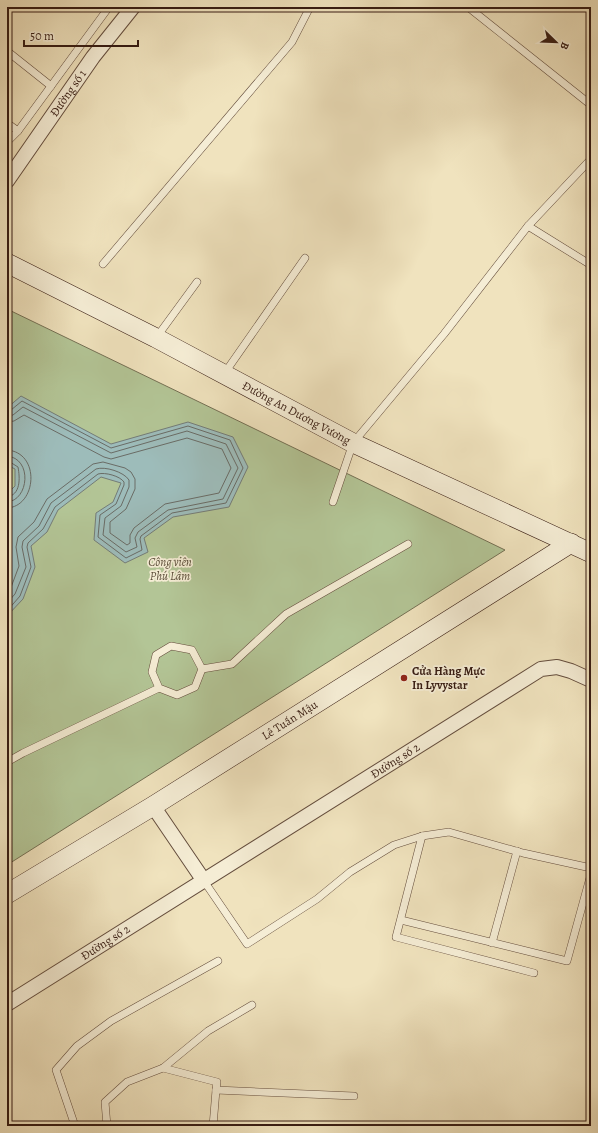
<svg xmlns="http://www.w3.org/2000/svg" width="598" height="1133" font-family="Alegreya,serif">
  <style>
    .green { fill: #b3c596; stroke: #747054 }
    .water { fill: #9dbcba; stroke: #747c77 }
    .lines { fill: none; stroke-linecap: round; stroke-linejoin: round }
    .shore { stroke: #6a6c66; stroke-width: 1 }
    .lane-casing { stroke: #644d3d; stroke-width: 8 }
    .street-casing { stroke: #644d3d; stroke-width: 16 }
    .secondary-casing { stroke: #361b12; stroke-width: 20 }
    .lane { stroke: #f5edd5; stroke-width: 7 }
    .street { stroke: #f5edd5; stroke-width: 14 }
    .secondary { stroke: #f5edd5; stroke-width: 19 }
    .poi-dot { fill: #8f2418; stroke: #f5edd5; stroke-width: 1.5 }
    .labels { text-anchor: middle; stroke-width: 3.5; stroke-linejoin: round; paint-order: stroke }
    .street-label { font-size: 12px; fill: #361b12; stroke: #f5edd5 }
    .park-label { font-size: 12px; font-style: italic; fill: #5c4e3a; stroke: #f5edd5 }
    .poi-label { font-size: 12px; font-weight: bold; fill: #361b12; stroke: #f5edd5; text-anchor: start }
  </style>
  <rect width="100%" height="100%" fill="#f0e3be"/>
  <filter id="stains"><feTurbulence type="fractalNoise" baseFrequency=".005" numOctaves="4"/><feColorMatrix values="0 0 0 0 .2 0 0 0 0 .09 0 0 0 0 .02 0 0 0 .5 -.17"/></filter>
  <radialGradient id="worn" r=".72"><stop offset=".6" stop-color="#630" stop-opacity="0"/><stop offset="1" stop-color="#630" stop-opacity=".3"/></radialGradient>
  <path class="green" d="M7,309L505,550L7,865Z"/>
  <path class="water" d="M21,396L111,444L188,422L233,437L248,467L229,507L173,517L144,538L148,552L125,563L94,540L96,513L113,502L121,483L101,477L58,510L47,532L31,546L35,567L23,599L7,616V494L15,486V469L7,465V408Z"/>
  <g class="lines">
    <g class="shore">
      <path d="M7,411L11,410L22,401L111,448L188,426L230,440L243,468L226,503L172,513L141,536L140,539L142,550L126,558L98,537L100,515L116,504L124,485V482C120,476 105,472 98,474L55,507L43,529L28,543L27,547L31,567L20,596L7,611"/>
      <path d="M7,416L13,415L23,407L111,453L187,431L226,444L238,468L223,499L168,510L138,532L135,538L137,547L126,552L103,535L105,518L121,506L129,487V480C124,472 105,466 96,469L51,503L39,526L23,541L22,547L26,567L15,594L7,603"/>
      <path d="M7,422L14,421L24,415L104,457L111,459L187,438L222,449L231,468L219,493L165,504L134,528L130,535V543L127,545L110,533V522L126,509L135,489V479L131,472L125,468L103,462L93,464L47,499L34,522L18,537L16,547L19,566L10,590L7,594"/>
      <path d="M7,450C41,452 37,507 7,508"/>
      <path d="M7,456C33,458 29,501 7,502"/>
      <path d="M7,461L10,462L18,467C20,478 21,495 7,497"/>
    </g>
    <defs>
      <g id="lane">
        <path d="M468,7L591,105"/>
        <path d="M7,51L51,86"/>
        <path d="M7,123L18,131"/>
        <path d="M7,142L18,131L109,7"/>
        <path d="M528,226L591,265"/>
        <path d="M103,264L292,42L310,7"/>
        <path d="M156,338L197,282"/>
        <path d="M224,374L305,258"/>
        <path d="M333,502L353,443L444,334L528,226L591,159"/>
        <path d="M202,669L232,664L286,614L408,544"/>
        <path d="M7,762L23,753L159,688L177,695L195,687L202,669L192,650L171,646L156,655L152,672L159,688"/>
        <path d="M590,782H591"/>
        <path d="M422,836L396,937L534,973"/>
        <path d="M204,881L247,944L317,899L350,872L394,845L422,836L449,832L523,853L591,868"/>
        <path d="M401,920L567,961L591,874"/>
        <path d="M492,943L517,851"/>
        <path d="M163,1068L217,1082L216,1090L213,1126"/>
        <path d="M216,1090L354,1096"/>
        <path d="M75,1126L56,1070L77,1046L111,1021L218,961"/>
        <path d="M107,1126L105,1102L127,1082L163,1068L208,1031L252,1005"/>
      </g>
      <g id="street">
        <path id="s1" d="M7,181L93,57L133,7"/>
        <path d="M153,806L204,881"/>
        <path id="s2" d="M7,1004L541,669L557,667L571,671L591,680"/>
      </g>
      <g id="secondary">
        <path id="s3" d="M7,263L156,338L353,443L591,553"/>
        <path id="s4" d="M7,894L153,806L571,543"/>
      </g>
    </defs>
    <use href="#lane" class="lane-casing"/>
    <use href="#street" class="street-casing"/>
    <use href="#secondary" class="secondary-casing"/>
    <use href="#lane" class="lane"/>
    <use href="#street" class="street"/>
    <use href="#secondary" class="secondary"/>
  </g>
  <circle class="poi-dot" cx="404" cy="678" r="4"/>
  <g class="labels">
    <g class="street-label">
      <text dy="4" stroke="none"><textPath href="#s1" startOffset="107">Đường số 1</textPath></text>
      <text dy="4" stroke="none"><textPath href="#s3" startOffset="326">Đường An Dương Vương</textPath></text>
      <text dy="4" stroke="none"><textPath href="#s4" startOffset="332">Lê Tuấn Mậu</textPath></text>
      <text dy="4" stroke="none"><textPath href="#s2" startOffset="458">Đường số 2</textPath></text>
      <text dy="4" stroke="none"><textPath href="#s2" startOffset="116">Đường số 2</textPath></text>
    </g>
    <g class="park-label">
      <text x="170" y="566">Công viên<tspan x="170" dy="14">Phú Lâm</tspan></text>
    </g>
    <g class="poi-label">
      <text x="412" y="675">Cửa Hàng Mực<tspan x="412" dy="14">In Lyvystar</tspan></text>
    </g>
  </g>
  <rect width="598" height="1133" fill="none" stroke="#f0e3be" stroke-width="24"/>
  <rect x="8" y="8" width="582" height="1117" fill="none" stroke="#361b12" stroke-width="2"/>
  <rect x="12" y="12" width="574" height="1109" fill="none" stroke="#361b12"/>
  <g transform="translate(556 42) rotate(113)" stroke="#f5edd5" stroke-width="3" paint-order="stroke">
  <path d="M0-3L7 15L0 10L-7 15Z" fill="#361b12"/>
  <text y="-6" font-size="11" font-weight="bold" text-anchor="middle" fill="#361b12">B</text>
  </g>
  <path d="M24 40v6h114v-6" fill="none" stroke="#361b12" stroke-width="2"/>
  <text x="30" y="40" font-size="12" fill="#361b12" stroke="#f5edd5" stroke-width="3" paint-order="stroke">50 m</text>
  <rect width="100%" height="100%" filter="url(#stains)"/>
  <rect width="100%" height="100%" fill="url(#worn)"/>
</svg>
